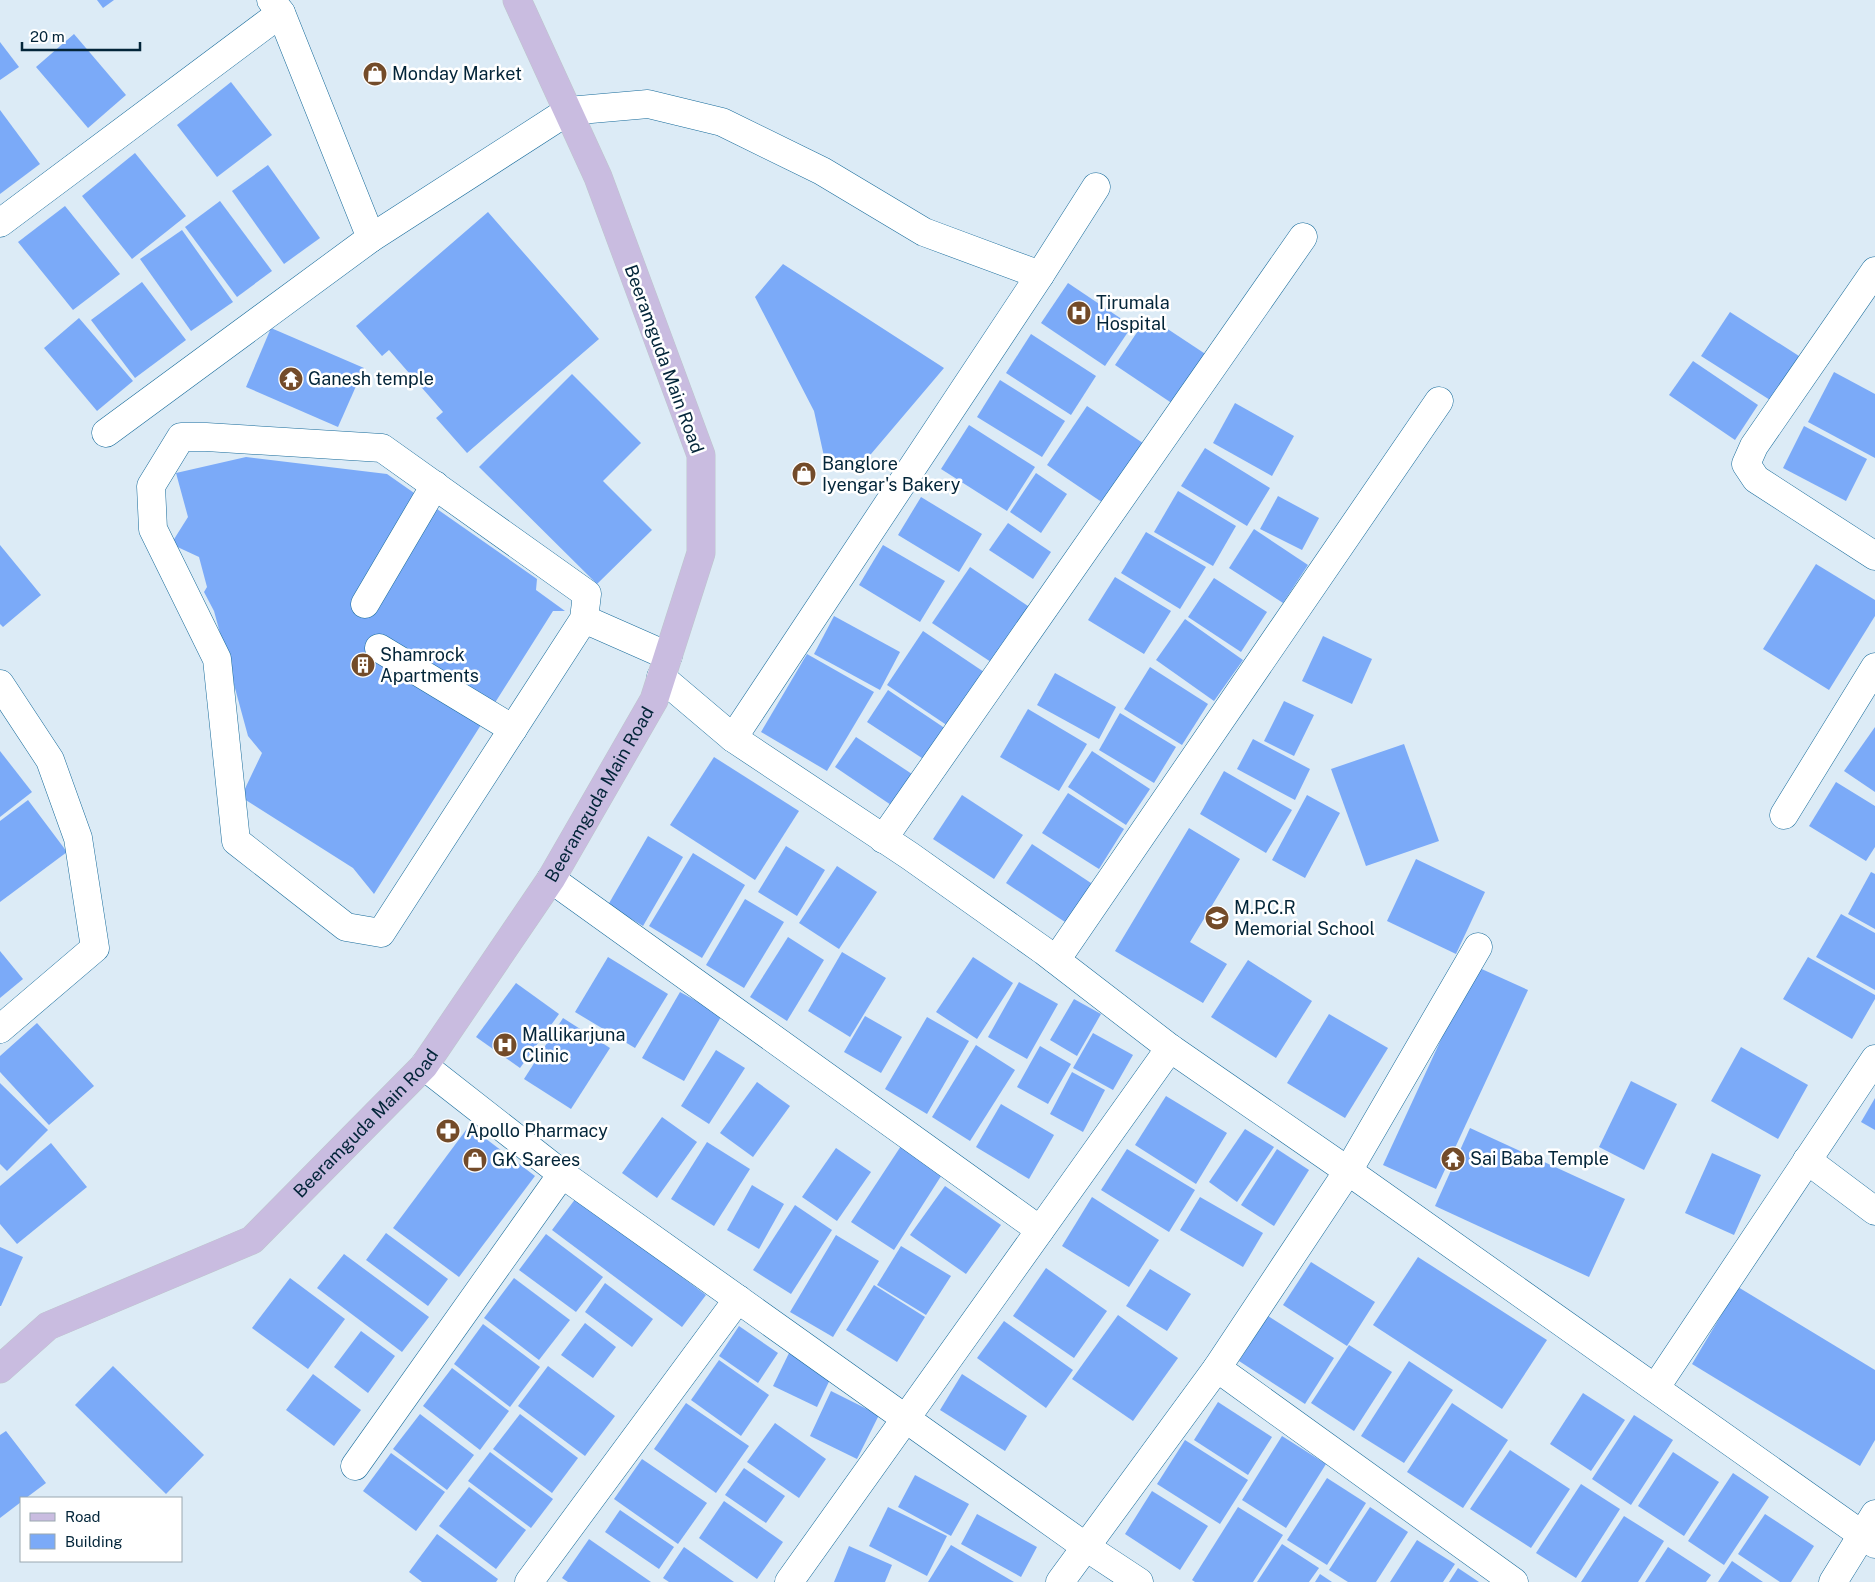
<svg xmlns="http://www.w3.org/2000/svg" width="1875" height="1582" font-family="'Public Sans',sans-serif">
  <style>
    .building { fill: #7baaf8 }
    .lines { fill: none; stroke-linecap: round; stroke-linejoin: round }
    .minor-casing { stroke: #176b9b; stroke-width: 29 }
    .major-casing { stroke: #bdc6cc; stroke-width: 29 }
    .minor { stroke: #fff; stroke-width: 28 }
    .major { stroke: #c9bce0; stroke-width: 28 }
    .labels { text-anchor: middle; stroke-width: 5; stroke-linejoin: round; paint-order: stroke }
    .poi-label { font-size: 18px; fill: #032539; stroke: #fff; text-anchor: start }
    .street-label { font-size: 18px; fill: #032539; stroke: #fff }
  </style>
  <rect width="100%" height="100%" fill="#dcebf6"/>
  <g class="building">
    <path d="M97,0H114L103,8Z"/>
    <path d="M74,34L126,95L88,128L36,67Z"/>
    <path d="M0,42L19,67L0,80Z"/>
    <path d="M231,82L272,135L217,177L177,125Z"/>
    <path d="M0,110L40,164L0,194Z"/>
    <path d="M135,153L186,216L132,259L82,196Z"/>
    <path d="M268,165L320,238L284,264L232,191Z"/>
    <path d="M220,201L272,271L237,297L185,227Z"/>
    <path d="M65,206L120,274L73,310L18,242Z"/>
    <path d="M488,212L599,339L467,453L436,418L443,412L389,350L382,356L356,326Z"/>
    <path d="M182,230L233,302L191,331L140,259Z"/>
    <path d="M783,264L944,368L860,467L859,466L836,467L825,461L814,411L755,297Z"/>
    <path d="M142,282L186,340L135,378L91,320Z"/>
    <path d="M1068,283L1132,326L1105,366L1041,323Z"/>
    <path d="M1730,312L1799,356L1770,400L1701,356Z"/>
    <path d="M1148,316L1216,361L1182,410L1115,365Z"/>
    <path d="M79,318L133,381L97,411L44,348Z"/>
    <path d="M271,328L364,368L338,427L246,387Z"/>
    <path d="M1031,334L1096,376L1071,415L1006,373Z"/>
    <path d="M1693,361L1758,405L1735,440L1669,395Z"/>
    <path d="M1834,372L1875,394V458L1808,422Z"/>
    <path d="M572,374L641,443L603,481L652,530L597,584L479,467Z"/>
    <path d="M1000,380L1065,421L1042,457L977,417Z"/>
    <path d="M1235,403L1294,436L1272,476L1213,443Z"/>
    <path d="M1087,406L1152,449L1112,509L1047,465Z"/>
    <path d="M969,425L1035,467L1007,511L941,469Z"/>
    <path d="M1804,426L1867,459L1846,501L1783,468Z"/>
    <path d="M1205,448L1270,488L1247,526L1181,486Z"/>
    <path d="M246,457L387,474L537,579L536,590L565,611H553L374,894L353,868L241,797L262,753L248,736L214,611L204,592L207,587L199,557L171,544L188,517L176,473Z"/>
    <path d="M1036,473L1067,494L1041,533L1010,512Z"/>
    <path d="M1178,491L1236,526L1213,566L1154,532Z"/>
    <path d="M1278,496L1319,518L1302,550L1260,529Z"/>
    <path d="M921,497L982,534L959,572L898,535Z"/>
    <path d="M1008,523L1051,552L1033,579L989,550Z"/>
    <path d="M1254,529L1308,565L1283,603L1229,568Z"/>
    <path d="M1146,532L1206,567L1180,609L1121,573Z"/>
    <path d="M0,545L41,595L3,627L0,624Z"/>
    <path d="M883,545L945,581L920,622L859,585Z"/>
    <path d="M1816,564L1875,600V616L1829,690L1763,649Z"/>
    <path d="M970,567L1034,610L997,666L932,623Z"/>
    <path d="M1115,577L1171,611L1144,654L1088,620Z"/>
    <path d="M1214,578L1267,612L1241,652L1188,617Z"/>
    <path d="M834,616L900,652L880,690L814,654Z"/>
    <path d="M1185,619L1243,660L1214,701L1156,660Z"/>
    <path d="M923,631L987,674L951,728L887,685Z"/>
    <path d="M1323,636L1372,659L1352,704L1302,681Z"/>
    <path d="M807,654L874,692L827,771L761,732Z"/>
    <path d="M1150,667L1208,704L1182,745L1124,709Z"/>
    <path d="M1055,673L1116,707L1099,739L1037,705Z"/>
    <path d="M888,690L949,731L928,762L867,722Z"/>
    <path d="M1284,701L1314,715L1294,756L1264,741Z"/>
    <path d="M1028,709L1087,744L1059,791L1000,757Z"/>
    <path d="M1120,713L1176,747L1154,783L1099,750Z"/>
    <path d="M1875,727V792L1844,771Z"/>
    <path d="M856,737L915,776L894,807L835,767Z"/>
    <path d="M1253,739L1310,769L1295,800L1237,769Z"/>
    <path d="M1404,744L1439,841L1366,866L1331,769Z"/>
    <path d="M0,751L32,792L0,817Z"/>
    <path d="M1092,751L1150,789L1126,825L1068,787Z"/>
    <path d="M714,757L799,811L755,880L670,825Z"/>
    <path d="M1224,771L1292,810L1266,853L1200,814Z"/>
    <path d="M1836,782L1875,806V847L1866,861L1809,826Z"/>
    <path d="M1068,793L1124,829L1099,869L1042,833Z"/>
    <path d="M962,795L1023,835L994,879L933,839Z"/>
    <path d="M1307,795L1340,813L1305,878L1272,860Z"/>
    <path d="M28,800L67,852L0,902V821Z"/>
    <path d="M1189,828L1240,859L1190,942L1227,964L1203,1003L1115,951Z"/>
    <path d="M648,836L683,857L643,926L608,905Z"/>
    <path d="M1032,844L1094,885L1068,924L1006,883Z"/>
    <path d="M786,846L825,870L797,916L758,892Z"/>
    <path d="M693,853L745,885L702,958L649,926Z"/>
    <path d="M1416,859L1485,892L1456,954L1387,921Z"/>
    <path d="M837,866L877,892L839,949L799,923Z"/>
    <path d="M1871,872L1875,874V929L1848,914Z"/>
    <path d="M745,899L784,922L744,988L706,965Z"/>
    <path d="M1841,914L1875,933V990L1816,957Z"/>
    <path d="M788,937L824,960L787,1021L750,997Z"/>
    <path d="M0,951L23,979L0,998Z"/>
    <path d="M842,952L886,978L850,1037L808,1011Z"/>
    <path d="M608,957L668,994L635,1048L575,1012Z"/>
    <path d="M973,957L1013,983L977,1039L936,1012Z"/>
    <path d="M1808,957L1875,995V999L1852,1039L1783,999Z"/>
    <path d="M1248,960L1312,1001L1276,1058L1211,1017Z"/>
    <path d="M1475,966L1528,990L1436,1189L1383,1165Z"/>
    <path d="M1019,982L1058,1004L1027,1059L988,1037Z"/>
    <path d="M516,983L559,1014L520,1068L476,1037Z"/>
    <path d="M680,992L722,1015L684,1081L642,1058Z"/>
    <path d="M1074,999L1101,1014L1077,1056L1050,1040Z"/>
    <path d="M1329,1014L1388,1048L1345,1118L1287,1083Z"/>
    <path d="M865,1016L902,1037L881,1073L844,1052Z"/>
    <path d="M927,1017L969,1041L927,1114L885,1089Z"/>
    <path d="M563,1018L610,1048L571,1109L524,1079Z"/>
    <path d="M37,1023L94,1086L49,1125L0,1072V1056Z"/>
    <path d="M1093,1033L1133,1055L1113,1090L1073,1068Z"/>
    <path d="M976,1045L1015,1070L970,1141L932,1117Z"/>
    <path d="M1040,1046L1071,1064L1048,1104L1017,1087Z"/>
    <path d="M1741,1047L1808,1085L1778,1139L1711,1101Z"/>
    <path d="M716,1050L745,1068L709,1124L681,1106Z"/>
    <path d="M1072,1072L1105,1090L1083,1132L1050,1114Z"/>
    <path d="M1631,1081L1677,1104L1644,1170L1599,1147Z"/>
    <path d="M757,1082L790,1106L753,1157L720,1133Z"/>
    <path d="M0,1083L48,1130L7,1171L0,1164Z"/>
    <path d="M1166,1096L1227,1133L1196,1184L1135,1145Z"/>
    <path d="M1875,1098V1130L1861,1122Z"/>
    <path d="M1001,1104L1054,1135L1029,1179L976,1147Z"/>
    <path d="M662,1117L697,1142L657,1198L622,1173Z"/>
    <path d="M469,1126L535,1176L459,1277L393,1228Z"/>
    <path d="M1470,1128L1625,1199L1589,1277L1435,1206Z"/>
    <path d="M1245,1129L1274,1147L1237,1202L1209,1182Z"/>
    <path d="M707,1142L750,1169L714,1226L671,1199Z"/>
    <path d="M51,1143L87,1187L17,1244L0,1224V1186Z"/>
    <path d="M901,1146L943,1173L894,1250L851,1222Z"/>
    <path d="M836,1148L871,1172L837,1221L802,1197Z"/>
    <path d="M1127,1149L1195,1190L1169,1232L1101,1190Z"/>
    <path d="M1277,1149L1309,1170L1274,1226L1241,1205Z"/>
    <path d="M1712,1153L1761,1175L1734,1235L1685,1213Z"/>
    <path d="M752,1185L784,1204L759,1249L727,1230Z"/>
    <path d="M945,1186L1001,1225L966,1274L910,1235Z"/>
    <path d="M1092,1197L1159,1240L1129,1287L1062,1246Z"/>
    <path d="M1200,1197L1263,1233L1243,1267L1180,1230Z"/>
    <path d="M576,1198L706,1295L682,1327L552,1230Z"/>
    <path d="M795,1205L832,1230L791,1294L753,1270Z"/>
    <path d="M386,1233L448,1279L428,1306L366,1260Z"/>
    <path d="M546,1234L603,1277L576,1312L519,1270Z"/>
    <path d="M836,1235L879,1261L833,1337L790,1312Z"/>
    <path d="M901,1246L951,1276L926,1315L877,1285Z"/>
    <path d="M0,1247L23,1257L1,1306H0Z"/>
    <path d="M344,1254L429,1317L402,1352L317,1288Z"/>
    <path d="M1418,1257L1547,1340L1502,1409L1373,1325Z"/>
    <path d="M1311,1262L1375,1302L1347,1346L1283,1305Z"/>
    <path d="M1046,1268L1107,1311L1074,1358L1013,1316Z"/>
    <path d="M1150,1269L1191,1294L1167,1331L1126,1306Z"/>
    <path d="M290,1278L345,1319L308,1369L252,1328Z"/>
    <path d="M514,1278L570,1320L539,1360L484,1318Z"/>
    <path d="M605,1283L653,1319L632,1347L585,1312Z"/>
    <path d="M874,1285L925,1317L897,1362L846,1330Z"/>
    <path d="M1738,1287L1875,1370V1440L1860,1466L1692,1364Z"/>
    <path d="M1118,1315L1178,1358L1133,1421L1072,1379Z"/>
    <path d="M1268,1316L1334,1358L1305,1404L1239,1361Z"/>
    <path d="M1004,1321L1073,1370L1046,1408L977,1358Z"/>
    <path d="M585,1323L616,1347L593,1378L561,1355Z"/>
    <path d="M483,1324L540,1367L510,1407L454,1364Z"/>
    <path d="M739,1326L778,1353L758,1383L719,1356Z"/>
    <path d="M361,1331L395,1356L368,1393L334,1367Z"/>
    <path d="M1349,1345L1392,1372L1354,1431L1311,1403Z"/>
    <path d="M790,1351L833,1373L817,1407L773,1386Z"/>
    <path d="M719,1360L769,1395L741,1436L691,1400Z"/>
    <path d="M1409,1361L1453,1390L1404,1463L1361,1436Z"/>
    <path d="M113,1366L204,1455L166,1494L75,1405Z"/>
    <path d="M548,1366L615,1416L585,1456L518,1406Z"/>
    <path d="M452,1368L509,1411L480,1450L423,1406Z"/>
    <path d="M313,1374L361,1410L334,1446L286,1410Z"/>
    <path d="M962,1374L1027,1416L1005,1451L940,1410Z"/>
    <path d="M831,1391L879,1415L857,1459L810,1436Z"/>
    <path d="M1583,1393L1625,1420L1591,1471L1550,1444Z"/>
    <path d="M1218,1402L1272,1437L1248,1475L1194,1440Z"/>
    <path d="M686,1403L749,1446L716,1493L654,1449Z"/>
    <path d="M1452,1403L1508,1440L1463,1508L1407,1472Z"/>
    <path d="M420,1414L474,1455L447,1490L393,1449Z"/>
    <path d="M520,1414L578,1458L552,1493L493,1449Z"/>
    <path d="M1634,1415L1673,1440L1631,1505L1592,1479Z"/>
    <path d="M775,1423L826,1459L799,1498L747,1462Z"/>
    <path d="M6,1431L46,1483L26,1498H21V1502L0,1518V1435Z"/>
    <path d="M1282,1436L1326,1464L1286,1528L1242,1500Z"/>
    <path d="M1185,1440L1248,1480L1220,1524L1157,1484Z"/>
    <path d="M1510,1450L1570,1489L1531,1548L1470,1509Z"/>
    <path d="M490,1452L553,1499L531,1528L468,1481Z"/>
    <path d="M1673,1452L1719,1482L1684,1536L1638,1506Z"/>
    <path d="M391,1453L445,1492L416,1531L363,1491Z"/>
    <path d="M642,1459L707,1503L678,1544L614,1499Z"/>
    <path d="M744,1468L785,1496L766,1523L725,1495Z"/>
    <path d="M1733,1473L1769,1497L1724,1565L1688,1541Z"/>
    <path d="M915,1475L969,1504L951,1536L898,1507Z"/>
    <path d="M1327,1478L1366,1503L1327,1565L1287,1540Z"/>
    <path d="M1581,1484L1620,1509L1576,1578L1536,1553Z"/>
    <path d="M469,1487L526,1530L496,1569L439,1526Z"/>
    <path d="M1152,1491L1208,1526L1180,1570L1125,1534Z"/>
    <path d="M724,1501L783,1542L757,1579L699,1538Z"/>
    <path d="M888,1507L947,1536L927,1576L869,1546Z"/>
    <path d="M1238,1507L1283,1535L1253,1582H1195L1192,1580Z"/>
    <path d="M1370,1507L1408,1532L1376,1582H1348L1329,1570Z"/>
    <path d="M620,1510L674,1547L659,1569L605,1532Z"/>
    <path d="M977,1514L1037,1547L1021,1577L961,1544Z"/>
    <path d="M1765,1514L1814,1546L1791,1582H1780L1738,1554Z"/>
    <path d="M1624,1516L1664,1541L1638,1582H1581Z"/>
    <path d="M437,1534L498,1579L496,1582H422L409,1572Z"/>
    <path d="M589,1539L651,1582H568L562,1578Z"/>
    <path d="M1417,1540L1455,1564L1443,1582H1390Z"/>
    <path d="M1282,1544L1319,1568L1309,1582H1257Z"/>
    <path d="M951,1545L1014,1582H928Z"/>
    <path d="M849,1546L892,1565L885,1582H834Z"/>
    <path d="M684,1547L734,1582H669L663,1578Z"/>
    <path d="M1668,1547L1711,1575L1706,1582H1645Z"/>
    <path d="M1732,1561L1763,1582H1718Z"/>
    <path d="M1458,1568L1479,1582H1449Z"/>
    <path d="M1320,1574L1332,1582H1315Z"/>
  </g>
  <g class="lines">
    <defs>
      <g id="minor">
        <path d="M0,223L281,13"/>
        <path d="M371,238L568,111L648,104L722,122L822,171L924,232L1040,275"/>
        <path d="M1875,271L1754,446L1746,464L1756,479L1875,556"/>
        <path d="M106,433L371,238L281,13L271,0"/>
        <path d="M365,604L435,485"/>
        <path d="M584,619L381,933L346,927L236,841L217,659L153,529L151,486L181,437H206L382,448L587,594L584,619L668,656"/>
        <path d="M379,648L513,729"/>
        <path d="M661,677L733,738L910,856L1044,951L1170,1048L1348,1171L1875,1544"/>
        <path d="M0,684L50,760L78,838L95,948L0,1029"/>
        <path d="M733,738L1040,275L1096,187"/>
        <path d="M1784,815L1875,667"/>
        <path d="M883,839L1303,237"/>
        <path d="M551,879L1040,1230"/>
        <path d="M1056,960L1439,401"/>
        <path d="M424,1066L562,1174L1086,1547L1139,1582"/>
        <path d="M1807,1160L1875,1211"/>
        <path d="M1217,1368L1514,1582"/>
        <path d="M1656,1387L1875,1059"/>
        <path d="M355,1466L562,1174"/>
        <path d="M529,1582L738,1299"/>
        <path d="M789,1582L1170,1048"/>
        <path d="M1060,1582L1217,1368L1348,1171L1478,947"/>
        <path d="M1833,1582L1875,1514"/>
      </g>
      <g id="major">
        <path id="s1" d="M0,1369L48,1326L252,1240L424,1066L551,879L654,700L701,553V455L598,177L517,0"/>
      </g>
    </defs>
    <use href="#minor" class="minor-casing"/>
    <use href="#major" class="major-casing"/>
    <use href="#minor" class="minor"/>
    <use href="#major" class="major"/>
  </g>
  <defs>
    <symbol id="shop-disc" viewBox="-11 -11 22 22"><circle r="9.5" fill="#734b29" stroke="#fff"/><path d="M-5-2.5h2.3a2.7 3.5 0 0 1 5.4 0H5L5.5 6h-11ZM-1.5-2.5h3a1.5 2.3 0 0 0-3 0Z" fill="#fff"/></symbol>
    <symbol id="hospital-disc" viewBox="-11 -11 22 22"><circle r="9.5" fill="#734b29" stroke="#fff"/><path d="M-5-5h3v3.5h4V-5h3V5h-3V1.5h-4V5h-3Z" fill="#fff"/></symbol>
    <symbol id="temple-disc" viewBox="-11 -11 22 22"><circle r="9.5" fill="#734b29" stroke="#fff"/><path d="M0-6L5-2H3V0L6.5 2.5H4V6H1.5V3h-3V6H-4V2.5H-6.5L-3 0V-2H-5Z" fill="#fff"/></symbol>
    <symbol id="building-disc" viewBox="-11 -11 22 22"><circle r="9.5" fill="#734b29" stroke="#fff"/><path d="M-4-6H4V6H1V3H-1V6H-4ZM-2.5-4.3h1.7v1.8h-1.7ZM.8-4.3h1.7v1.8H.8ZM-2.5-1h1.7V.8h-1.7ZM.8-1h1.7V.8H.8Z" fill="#fff"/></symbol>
    <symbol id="school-disc" viewBox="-11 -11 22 22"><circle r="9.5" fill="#734b29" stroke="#fff"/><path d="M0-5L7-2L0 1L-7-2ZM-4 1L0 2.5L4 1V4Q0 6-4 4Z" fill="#fff"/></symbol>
    <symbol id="pharmacy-disc" viewBox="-11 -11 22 22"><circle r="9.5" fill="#734b29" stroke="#fff"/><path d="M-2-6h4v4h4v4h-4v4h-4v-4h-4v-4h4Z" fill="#fff"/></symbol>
  </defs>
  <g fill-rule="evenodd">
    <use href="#shop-disc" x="361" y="60" width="28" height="28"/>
    <use href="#hospital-disc" x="1065" y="299" width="28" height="28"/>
    <use href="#temple-disc" x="277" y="365" width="28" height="28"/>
    <use href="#shop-disc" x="790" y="460" width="28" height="28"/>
    <use href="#building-disc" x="349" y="651" width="28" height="28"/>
    <use href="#school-disc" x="1203" y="904" width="28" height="28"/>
    <use href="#hospital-disc" x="491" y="1031" width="28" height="28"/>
    <use href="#pharmacy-disc" x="434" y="1117" width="28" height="28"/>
    <use href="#temple-disc" x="1439" y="1145" width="28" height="28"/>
    <use href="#shop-disc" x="461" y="1146" width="28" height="28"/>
  </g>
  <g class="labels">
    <g class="poi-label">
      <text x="392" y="80">Monday Market</text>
      <text x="1096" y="309">Tirumala<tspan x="1096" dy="21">Hospital</tspan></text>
      <text x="308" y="385">Ganesh temple</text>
      <text x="822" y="470">Banglore<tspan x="822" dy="21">Iyengar's Bakery</tspan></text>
      <text x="380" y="661">Shamrock<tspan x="380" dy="21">Apartments</tspan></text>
      <text x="1234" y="914">M.P.C.R<tspan x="1234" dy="21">Memorial School</tspan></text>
      <text x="522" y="1041">Mallikarjuna<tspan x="522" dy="21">Clinic</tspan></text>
      <text x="466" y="1137">Apollo Pharmacy</text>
      <text x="1470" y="1165">Sai Baba Temple</text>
      <text x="492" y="1166">GK Sarees</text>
    </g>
    <g class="street-label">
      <text transform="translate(664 359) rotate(70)" y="6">Beeramguda Main Road</text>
      <text dy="6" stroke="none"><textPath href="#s1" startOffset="854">Beeramguda Main Road</textPath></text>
      <text dy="6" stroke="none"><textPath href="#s1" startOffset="449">Beeramguda Main Road</textPath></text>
    </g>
  </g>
  <rect x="20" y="1497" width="162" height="65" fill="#ffffff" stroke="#9aa8b0"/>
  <rect x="30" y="1513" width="25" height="8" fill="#c9bce0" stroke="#9aa8b0"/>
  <text x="65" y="1522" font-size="15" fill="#032539">Road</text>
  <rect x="30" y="1534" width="25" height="15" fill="#7baaf8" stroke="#9aa8b0"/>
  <text x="65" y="1547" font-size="15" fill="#032539">Building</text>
  <path d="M22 42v8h118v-8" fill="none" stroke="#032539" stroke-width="2.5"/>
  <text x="30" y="42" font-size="15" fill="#032539" stroke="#ffffff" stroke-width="4" paint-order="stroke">20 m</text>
</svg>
